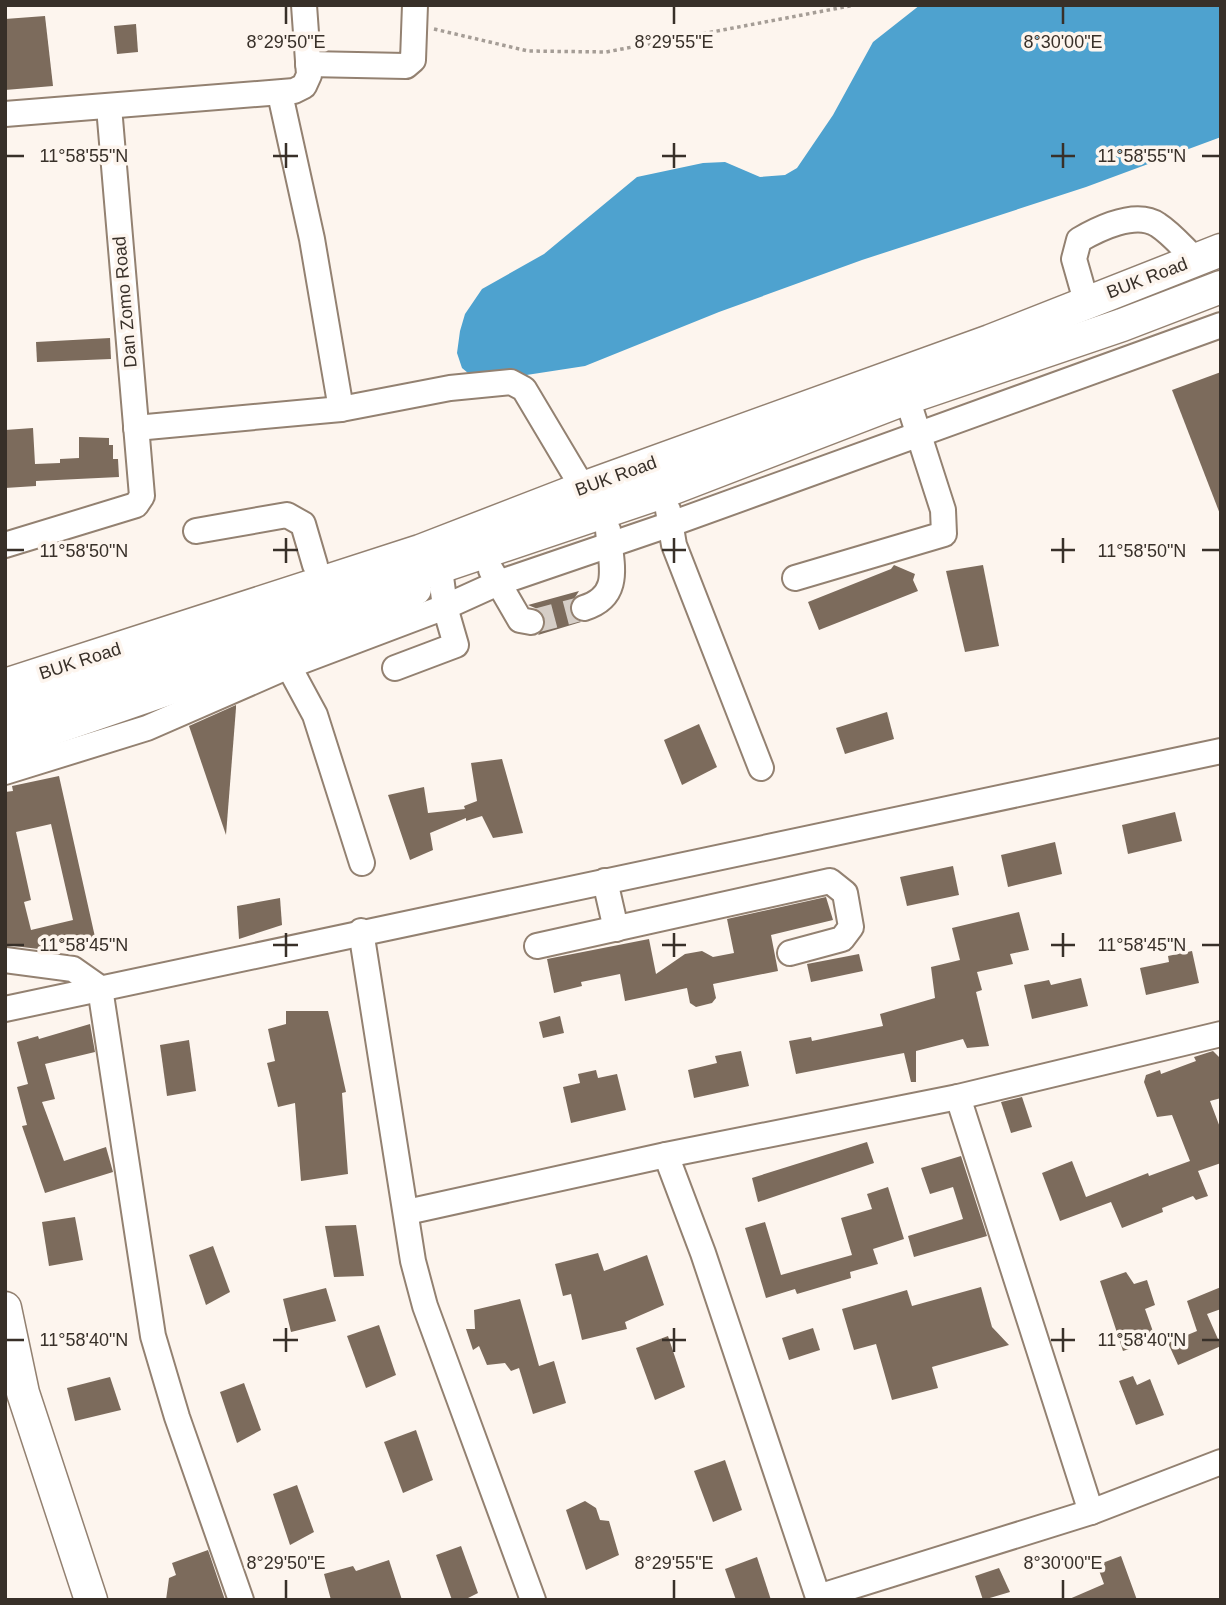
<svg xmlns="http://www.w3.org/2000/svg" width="1226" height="1605" font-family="Arial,sans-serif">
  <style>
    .water { fill: #4ea2cf }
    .building { fill: #7c6b5c; fill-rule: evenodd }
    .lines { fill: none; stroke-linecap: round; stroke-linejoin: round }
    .minor-tunnel { stroke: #d6cec7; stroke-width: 24; stroke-dasharray: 24 12; stroke-linecap: butt }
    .minor-casing { stroke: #938171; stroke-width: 28 }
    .major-casing { stroke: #938171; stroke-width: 35 }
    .path { stroke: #a59d96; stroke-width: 3.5; stroke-dasharray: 3.5 3.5; stroke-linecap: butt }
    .minor { stroke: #fff; stroke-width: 24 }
    .major { stroke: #fff; stroke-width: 32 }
    .ticks { fill: none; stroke: #383029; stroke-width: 2.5 }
    .labels { text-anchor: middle; stroke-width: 7; stroke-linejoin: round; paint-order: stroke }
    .street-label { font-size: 18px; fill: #383029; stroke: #fdf5ee }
    .ticks-label { font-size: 18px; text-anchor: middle; fill: #383029; stroke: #fdf5ee; stroke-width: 7; stroke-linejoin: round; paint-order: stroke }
  </style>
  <rect width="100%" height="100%" fill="#fdf5ee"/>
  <path class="water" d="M920,5H1221V137L1086,187L862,260L719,312L585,366L520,376L474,378L462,368L457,353L460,331L465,314L482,289L544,254L637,177L703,163L725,162L760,177L785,175L797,168L833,115L873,42Z"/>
  <g class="building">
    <path d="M45,16L53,86L5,90V19Z"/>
    <path d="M136,24L138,52L117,54L114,26Z"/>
    <path d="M110,338L111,359L37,362L36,342Z"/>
    <path d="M1221,372V514H1220L1172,390Z"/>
    <path d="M33,428L35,464L60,463V459L79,458V437L109,438V445H113V459H118L119,477L36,481V486L5,488V430Z"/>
    <path d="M894,565L915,574L913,580L918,591L819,630L808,602L891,569Z"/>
    <path d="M983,565L999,646L965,652L946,571Z"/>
    <path d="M579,591L569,607L571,615L581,622L538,635L545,625V618L540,610L528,605Z"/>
    <path d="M236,705V708L226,835L189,726Z"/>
    <path d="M887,712L894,739L845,754L836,728Z"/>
    <path d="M699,724L717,767L682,785L664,740Z"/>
    <path d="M502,759L523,833L493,838L482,816L466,821V818L430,833L433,850L410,860L388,795L424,787L428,813L465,809L464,806L477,801L471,763Z"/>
    <path d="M59,776L95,937L39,949L5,945V792L13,791L12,786ZM51,824L73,920L31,930L24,902L31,900L16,832Z"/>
    <path d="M1175,812L1182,841L1128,854L1122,825Z"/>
    <path d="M1055,842L1062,874L1008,887L1001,855Z"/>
    <path d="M953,866L959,895L907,906L900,877Z"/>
    <path d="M826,897L833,920L771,935L778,971L713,984L716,998L712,1003L696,1007L690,1003L687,988L625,1001L620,974L581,982L582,986L554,993L547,959L649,939L656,974L685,954L702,951L713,957L734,953L727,919Z"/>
    <path d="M280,898L282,925L239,939L237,906Z"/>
    <path d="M1019,912L1029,950L1010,954L1013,964L977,972L982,990L976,992L989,1046L967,1048L963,1039L916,1051V1082H911L904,1053L796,1074L789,1041L811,1037L812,1041L883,1026L880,1014L935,998L931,967L960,960L952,928Z"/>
    <path d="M1192,951L1199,983L1146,995L1140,968L1169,962L1168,956Z"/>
    <path d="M859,954L863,971L811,982L807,964Z"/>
    <path d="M1081,978L1088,1006L1032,1019L1024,985L1049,980L1051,985Z"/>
    <path d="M286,1011H328L346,1092L342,1093L348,1174L301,1181L295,1103L278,1107L267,1063L275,1061L268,1029L286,1024Z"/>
    <path d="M560,1016L564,1033L543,1038L539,1022Z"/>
    <path d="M90,1024L95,1052L45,1064L55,1099L42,1102L64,1161L106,1147L113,1172L45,1193L22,1126L27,1125L17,1087L28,1084L17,1042L38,1036L39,1039Z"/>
    <path d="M189,1040L196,1091L167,1096L160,1045Z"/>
    <path d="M741,1051L749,1086L694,1098L688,1070L717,1063L715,1056Z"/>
    <path d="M1213,1051L1221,1059V1098L1210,1101L1221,1130V1163L1198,1171L1208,1196L1196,1200L1193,1196L1162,1208L1163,1212L1122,1228L1111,1202L1060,1221L1042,1173L1072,1161L1086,1197L1148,1173L1149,1176L1190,1161L1172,1115L1157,1117L1144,1082L1146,1075L1160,1070L1161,1074L1196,1061L1194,1057Z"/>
    <path d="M596,1070L598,1078L617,1074L626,1110L571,1123L563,1087L580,1083L578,1074Z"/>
    <path d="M1022,1097L1032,1127L1011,1133L1001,1102Z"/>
    <path d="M867,1142L874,1163L758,1202L752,1178Z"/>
    <path d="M961,1156L987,1236L914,1257L908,1236L963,1219L953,1187L930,1194L921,1168Z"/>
    <path d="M888,1187L904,1239L873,1249L878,1264L850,1272L851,1278L797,1294L795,1289L766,1298L745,1228L765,1222L781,1275L852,1255L841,1218L872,1209L867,1194Z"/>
    <path d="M75,1217L83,1260L49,1266L42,1222Z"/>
    <path d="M356,1225L364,1276L334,1277L325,1226Z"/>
    <path d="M213,1246L230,1292L206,1305L189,1255Z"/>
    <path d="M598,1253L604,1271L647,1255L664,1305L625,1322L627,1329L582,1340L571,1294L563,1296L555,1264Z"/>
    <path d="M1126,1272L1134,1284L1147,1280L1155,1305L1145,1309L1156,1340L1123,1351L1100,1281Z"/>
    <path d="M981,1287L992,1327L1009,1345L932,1367L938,1388L892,1400L876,1344L854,1350L842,1309L907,1290L912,1306Z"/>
    <path d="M1221,1287V1309L1207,1314L1221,1346L1178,1365L1168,1343L1197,1331L1187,1301Z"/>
    <path d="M326,1288L336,1321L291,1332L283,1299Z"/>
    <path d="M520,1299L539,1366L554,1361L566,1403L533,1414L519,1368L511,1371L505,1363L487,1365L479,1346L473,1350L466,1329H475L474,1310Z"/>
    <path d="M379,1325L396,1375L366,1388L347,1336Z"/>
    <path d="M813,1328L820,1350L789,1360L782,1338Z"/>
    <path d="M668,1336L685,1387L655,1400L636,1348Z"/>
    <path d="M1133,1376L1137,1385L1150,1379L1164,1415L1136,1425L1119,1381Z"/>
    <path d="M110,1377L121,1410L75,1421L67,1388Z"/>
    <path d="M244,1383L261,1430L237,1443L220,1392Z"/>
    <path d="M416,1430L433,1480L403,1493L384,1442Z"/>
    <path d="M725,1460L742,1510L713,1522L694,1471Z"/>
    <path d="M297,1485L314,1532L290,1545L273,1494Z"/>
    <path d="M585,1501L596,1508L600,1520L609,1521L619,1555L586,1570L566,1510Z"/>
    <path d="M461,1546L478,1593L464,1600H452L436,1555Z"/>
    <path d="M208,1550L225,1600H166L169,1578L176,1575L172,1563Z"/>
    <path d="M1121,1556L1137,1600H1067L1104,1584L1097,1565Z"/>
    <path d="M757,1557L771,1600H736L725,1569Z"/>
    <path d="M389,1560L402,1600H331L324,1574L353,1566L356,1571Z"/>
    <path d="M999,1568L1010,1592L983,1600L975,1576Z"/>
  </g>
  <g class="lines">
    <path class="minor-tunnel" d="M531,622L584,608"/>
    <defs>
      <g id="minor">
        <path d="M308,64L406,66L413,60L415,5"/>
        <path d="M280,94L312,239L341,409"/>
        <path d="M5,114L294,91L304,86L309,75L304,5"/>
        <path d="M1086,301L1074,259L1079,240C1098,229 1136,210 1158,225C1172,234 1184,249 1196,260"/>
        <path d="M136,428L341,409L450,388L511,382L524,389L583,488"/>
        <path d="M668,510L674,545L761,768"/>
        <path d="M196,531L287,515L303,524L315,565"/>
        <path d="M5,545L136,505L142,496L109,107"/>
        <path d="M491,570L520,620L531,622"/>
        <path d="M795,578L944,534L943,510L907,398"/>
        <path d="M584,608C623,596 611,564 608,530"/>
        <path d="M282,654L315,715L362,863"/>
        <path d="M395,668L456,645L445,607L498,583L671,524L1221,325"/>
        <path d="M5,772L147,728L289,666L445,607L440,569"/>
        <path d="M605,881L616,929"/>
        <path d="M361,931L413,1261L425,1306L533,1600"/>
        <path d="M537,946L830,881L845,893L851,927L842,939L790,953"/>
        <path d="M5,960L73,969L100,988L153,1336L177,1417L241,1600"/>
        <path d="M5,1009L1221,751"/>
        <path d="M958,1097L1091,1512"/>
        <path d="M666,1155L703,1253L819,1600"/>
        <path d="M407,1212L666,1155L958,1097L1221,1034"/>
        <path d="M818,1597L1091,1512L1221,1462"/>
      </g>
      <g id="major">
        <path d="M5,685L420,551L583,488L990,341L1221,250"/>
        <path d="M5,716L157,662L663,492L907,398L1122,325L1221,287"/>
        <path d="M5,745L316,638L373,616L415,589"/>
        <path d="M5,1308L23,1393L91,1600"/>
      </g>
    </defs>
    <use href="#minor" class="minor-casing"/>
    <use href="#major" class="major-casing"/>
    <path class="path" d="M434,29L528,51L606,52L855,5"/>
    <use href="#minor" class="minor"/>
    <use href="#major" class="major"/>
  </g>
  <path class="ticks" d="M286,7V24M674,7V24M1063,7V24M286,143V168M674,143V168M1063,143V168M7,156H24M273,156H298M662,156H686M1051,156H1075M1202,156H1219M286,538V563M674,538V563M1063,538V563M7,550H24M273,550H298M662,550H686M1051,550H1075M1202,550H1219M286,933V957M674,933V957M1063,933V957M7,945H24M273,945H298M662,945H686M1051,945H1075M1202,945H1219M286,1328V1352M674,1328V1352M1063,1328V1352M7,1340H24M273,1340H298M662,1340H686M1051,1340H1075M1202,1340H1219M286,1580V1598M674,1580V1598M1063,1580V1598"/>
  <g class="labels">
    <g class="street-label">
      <text transform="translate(1147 278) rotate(-21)" y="6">BUK Road</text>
      <text transform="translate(125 302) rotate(-95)" y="6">Dan Zomo Road</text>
      <text transform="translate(616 476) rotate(-20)" y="6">BUK Road</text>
      <text transform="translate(80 661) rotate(-18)" y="6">BUK Road</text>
    </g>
  </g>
  <g class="ticks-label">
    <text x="286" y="48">8°29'50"E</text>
    <text x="674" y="48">8°29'55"E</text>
    <text x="1063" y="48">8°30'00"E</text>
    <text x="84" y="162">11°58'55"N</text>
    <text x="1142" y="162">11°58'55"N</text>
    <text x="84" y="557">11°58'50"N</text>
    <text x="1142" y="557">11°58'50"N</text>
    <text x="84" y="951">11°58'45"N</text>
    <text x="1142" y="951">11°58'45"N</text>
    <text x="84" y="1346">11°58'40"N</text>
    <text x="1142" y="1346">11°58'40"N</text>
    <text x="286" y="1569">8°29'50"E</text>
    <text x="674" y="1569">8°29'55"E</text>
    <text x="1063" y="1569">8°30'00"E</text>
  </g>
  <rect width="1226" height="1605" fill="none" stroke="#383029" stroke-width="14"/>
</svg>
